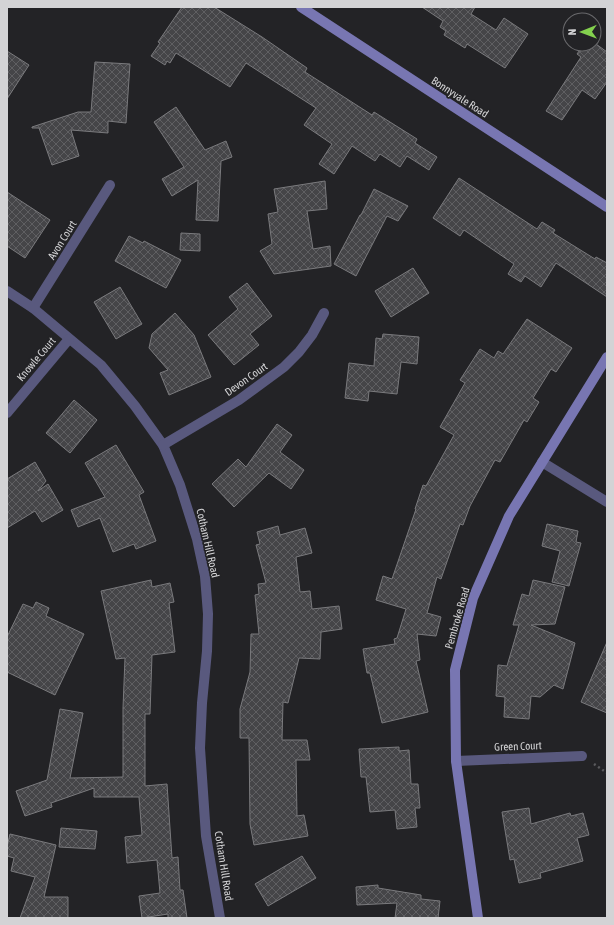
<svg xmlns="http://www.w3.org/2000/svg" width="614" height="925" font-family="'Asap Condensed',sans-serif">
  <style>
    .building { fill: url(#building-cross-hatch); stroke: #7a7a7d }
    .lines { fill: none; stroke-linecap: round; stroke-linejoin: round }
    .path { stroke: #5a5a5d; stroke-width: 2.5; stroke-dasharray: 2 3; stroke-linecap: butt }
    .street { stroke: #59597e; stroke-width: 10 }
    .secondary { stroke: #7876b2; stroke-width: 10 }
    .labels { text-anchor: middle; stroke-width: 3.5; stroke-linejoin: round; paint-order: stroke }
    .street-label { font-size: 11px; fill: #d3d3d5; stroke: #232326 }
  </style>
  <defs>
    <pattern id="building-cross-hatch" width="8" height="8" patternUnits="userSpaceOnUse"><rect width="8" height="8" fill="#454548"/><path d="M0 0l8 8M0 8l8-8" fill="none" stroke="#5f5f62"/></pattern>
  </defs>
  <rect width="100%" height="100%" fill="#232326"/>
  <g class="building">
    <path d="M182,7H214L262,37L307,68L305,72L372,115L374,112L417,139L415,143L437,157L429,170L407,156L400,167L380,154L375,161L352,146L334,174L319,164L332,144L304,125L316,108L246,63L230,87L176,53L170,63L167,61L165,65L151,56L160,43L158,42Z"/>
    <path d="M422,7H475L471,14L496,30L504,18L528,34L505,68L467,44L465,48L444,35L446,31L440,27L443,21Z"/>
    <path d="M584,44H596L607,52V82L595,99L582,90L562,120L546,111L581,57L577,54Z"/>
    <path d="M7,51L29,65L7,99Z"/>
    <path d="M95,62L130,64L126,123L108,121V133L71,130L79,156L52,165L39,128H32V127L78,112H91Z"/>
    <path d="M176,107L205,150L226,141L232,157L221,161L218,221L196,220L198,180L172,196L162,179L184,167L154,122Z"/>
    <path d="M459,178L537,229L542,222L555,230L553,233L595,259L596,257L607,263V297L556,263L541,287L525,276L521,282L508,274L514,264L464,230L460,236L433,218Z"/>
    <path d="M325,181L327,209L307,211L313,249L330,246L331,266L274,274L260,251L272,244L268,214L278,212L274,189Z"/>
    <path d="M374,189L408,206L398,221L387,216L356,276L334,264L360,215H361Z"/>
    <path d="M7,192L50,220L25,258L7,246Z"/>
    <path d="M181,233L200,234V251L180,250Z"/>
    <path d="M129,236L143,243L144,241L181,260L166,288L115,261Z"/>
    <path d="M413,268L429,293L391,317L375,291Z"/>
    <path d="M247,283L272,316L250,334L259,345L234,365L208,335L238,309L229,297Z"/>
    <path d="M120,287L142,324L116,339L94,302Z"/>
    <path d="M175,313L194,335L211,377L169,395L160,373L168,370L149,348L152,334Z"/>
    <path d="M527,319L572,348L556,372L551,369L533,398L539,402L527,422L524,420L500,462L495,460L470,506L463,525L460,524L441,579L437,577L427,613L441,617L436,636L417,634L420,660L416,661L428,712L382,723L370,673H367L363,649L395,644L394,639L397,638L406,609L376,600L383,576L392,579L416,509H415L423,485L426,486L454,435L440,427L465,383L460,380L480,349L494,358L498,351L503,354Z"/>
    <path d="M383,334L419,337L417,364L401,362L397,394L369,391L368,401L345,398L349,363L374,366L376,338L382,339Z"/>
    <path d="M74,400L97,420L70,453L46,433Z"/>
    <path d="M277,424L292,435L280,452L304,470L291,489L269,473L234,507L212,484L238,459L246,467Z"/>
    <path d="M116,445L144,492L139,495L156,541L136,549L134,544L113,552L100,518L78,527L71,510L105,497L85,463Z"/>
    <path d="M35,462L46,481L38,491L48,484L63,510L42,522L35,511L7,528V479Z"/>
    <path d="M547,524L578,531L576,542L581,543L569,586L552,582L560,551L542,546Z"/>
    <path d="M278,526L280,535L305,528L312,553L296,557L300,592L310,591L312,609L339,606L342,629L321,632L320,659L299,658L288,703L283,702L282,740H307L310,760H296L297,816L304,815L308,836L254,845L250,824L249,738H240V709L250,672L251,634H259L255,595L259,594L258,584L266,583L256,545L260,544L257,532Z"/>
    <path d="M151,580L152,587L170,583L174,602L169,603L175,652L152,655L150,714H145V786L167,784L172,858L178,857L180,890H183L187,918H168V914L142,918L139,896L160,893L157,860L127,863L125,837L142,835L139,797H94V788L51,803L52,807L25,816L16,791L47,780L60,709L83,713L70,778L123,777V708L125,658L116,659L101,591Z"/>
    <path d="M533,580L565,587L555,624L531,625L575,643L563,689L554,685L540,697L531,696L529,719L504,717L505,697L496,696L498,665L507,666L519,625H513L522,594L529,596Z"/>
    <path d="M36,602L49,608L46,616L84,634L55,695L7,672V637L23,604L33,608Z"/>
    <path d="M607,642V713L581,702Z"/>
    <path d="M399,747V751L409,750L411,784H418L420,808H415L417,827L397,829L395,810L370,812L366,777H361L359,749Z"/>
    <path d="M529,808L531,824L570,813L571,816L583,813L589,835L577,838L583,861L540,873L541,878L519,883L514,859L510,860L502,812Z"/>
    <path d="M61,828L97,831L95,849L59,847Z"/>
    <path d="M10,834L56,845L44,897H68V918H20L35,877L11,871L14,858L7,856V847Z"/>
    <path d="M302,856L316,878L268,906L255,884Z"/>
    <path d="M378,885V888L421,895V899L440,901L438,918H395L397,903L357,905L356,887Z"/>
  </g>
  <g class="lines">
    <path class="path" d="M594,764L607,773"/>
    <g class="street">
      <path d="M7,291L33,308L101,365L135,406L163,445L180,485L197,539L205,576L208,614L207,651L202,703L200,748L206,836L220,918"/>
      <path d="M33,308L110,185"/>
      <path d="M7,413L69,339"/>
      <path d="M163,445L239,400L284,367L299,352L312,335L324,313"/>
      <path d="M542,462L607,502"/>
      <path d="M456,761L582,756"/>
    </g>
    <g class="secondary">
      <path d="M301,7L607,207"/>
      <path d="M478,918L456,761L455,670L473,598L509,516L607,357"/>
    </g>
  </g>
  <g class="labels">
    <g class="street-label">
      <text transform="translate(460 97) rotate(33)" y="4">Bonnyvale Road</text>
      <text transform="translate(62 240) rotate(-58)" y="4">Avon Court</text>
      <text transform="translate(36 359) rotate(-50)" y="4">Knowle Court</text>
      <text transform="translate(246 379) rotate(-35)" y="4">Devon Court</text>
      <text transform="translate(208 543) rotate(77)" y="4">Cotham Hill Road</text>
      <text transform="translate(457 618) rotate(-74)" y="4">Pembroke Road</text>
      <text transform="translate(518 746) rotate(-2)" y="4">Green Court</text>
      <text transform="translate(224 866) rotate(81)" y="4">Cotham Hill Road</text>
    </g>
  </g>
  <rect width="614" height="925" fill="none" stroke="#d3d3d5" stroke-width="16"/>
  <g transform="translate(582 32) rotate(269)"><circle r="19" fill="#232326" stroke="#69696c"/>
  <path d="M0-3L7 15L0 10L-7 15Z" fill="#83d04e"/>
  <text y="-6" font-size="11" font-weight="bold" text-anchor="middle" fill="#d3d3d5">N</text>
  </g>
</svg>
